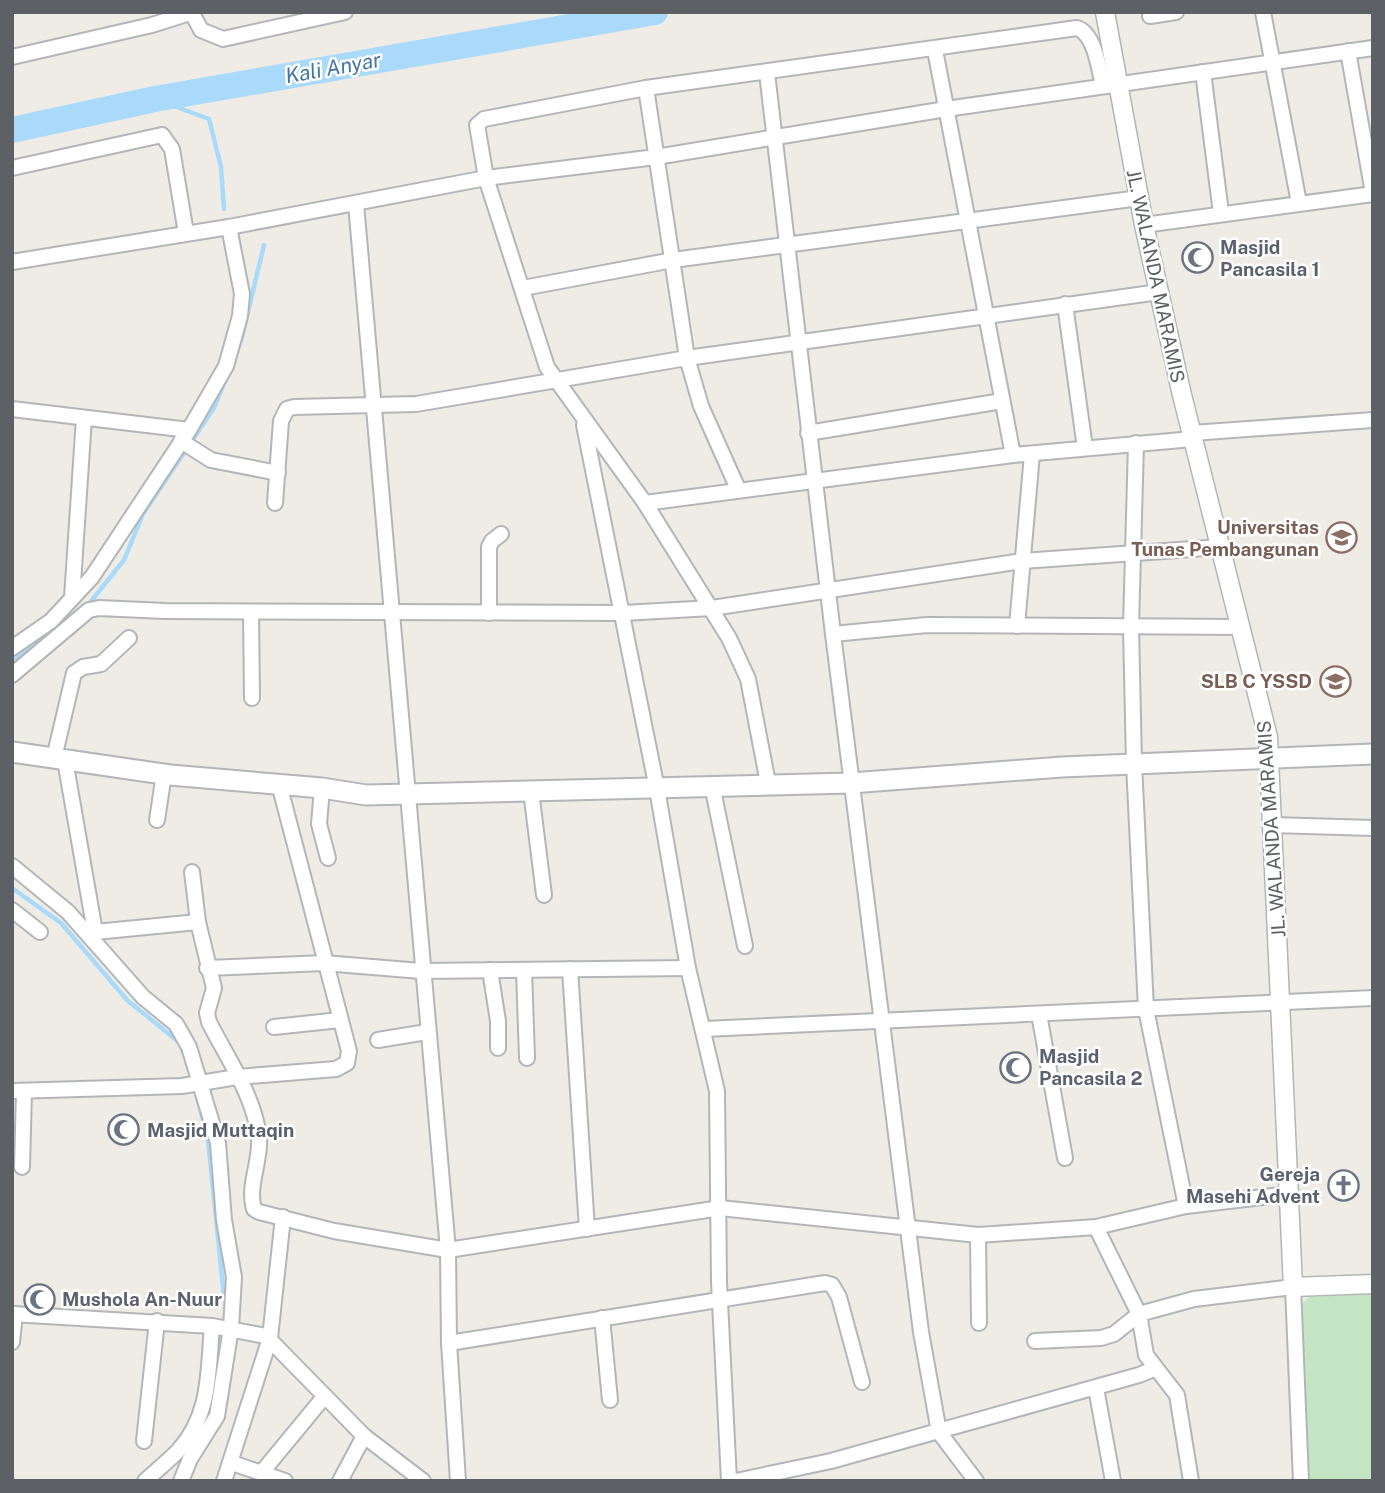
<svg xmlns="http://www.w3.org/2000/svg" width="1385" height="1493" font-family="'Public Sans',sans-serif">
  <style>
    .green { fill: #c4e5c3 }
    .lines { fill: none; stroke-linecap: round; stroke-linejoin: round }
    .stream { stroke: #aadafa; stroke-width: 4.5 }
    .river { stroke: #aadafa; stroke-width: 26 }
    .minor-casing { stroke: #b3b6b9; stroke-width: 18 }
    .tertiary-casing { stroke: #b3b6b9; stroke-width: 21 }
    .secondary-casing { stroke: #b2b5b9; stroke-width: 23 }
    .minor { stroke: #fff; stroke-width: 14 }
    .tertiary { stroke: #fff; stroke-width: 18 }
    .secondary { stroke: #fff; stroke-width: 19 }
    .labels { text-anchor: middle; stroke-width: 5; stroke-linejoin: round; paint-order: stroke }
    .worship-label { font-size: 19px; font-weight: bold; fill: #5b616d; stroke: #fff; text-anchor: start }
    .street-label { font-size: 19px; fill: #5d6165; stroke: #fff }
    .education-label { font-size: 19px; font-weight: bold; fill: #785e54; stroke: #fff; text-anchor: end }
    .water-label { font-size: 21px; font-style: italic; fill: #4475a3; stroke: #fff }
  </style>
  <rect width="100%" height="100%" fill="#eeece5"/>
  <path class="green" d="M1373,1294V1481H1307L1300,1306L1309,1297Z"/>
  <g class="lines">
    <g class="stream">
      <path d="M155,99L209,119L221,167L224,209"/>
      <path d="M88,605L124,560L143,514L214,408L241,341L264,245"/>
      <path d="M12,662L67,620"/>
      <path d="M12,888L61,923L127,1000L180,1043L187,1062"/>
      <path d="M197,1097L208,1139L224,1297"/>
      <path d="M215,1377L219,1350"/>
      <path d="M204,1421L213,1389"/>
    </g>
    <path class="river" d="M12,130L155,99L655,12"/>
    <defs>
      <g id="minor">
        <path d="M1263,12L1299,203"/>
        <path d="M192,13L201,30L223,39L345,12"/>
        <path d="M1150,16L1176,12"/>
        <path d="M935,50L1013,455"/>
        <path d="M1348,51L1373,193"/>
        <path d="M12,57L152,25L193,12"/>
        <path d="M1203,72L1221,213"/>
        <path d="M767,73L833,634L921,1332L939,1432L976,1481"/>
        <path d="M646,88L687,358L701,406L738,489"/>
        <path d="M12,168L162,135L172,149L186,233"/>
        <path d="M356,204L448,1250L449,1343L458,1481"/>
        <path d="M1144,225L1373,194"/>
        <path d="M12,262L229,227L486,178L656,157L946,109L1373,48"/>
        <path d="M523,288L673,260L1139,198"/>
        <path d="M1065,304L1085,448"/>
        <path d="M12,409L189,430"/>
        <path d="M584,425L657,789L688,968L717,1091L719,1282L729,1481"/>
        <path d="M808,433L1002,401"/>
        <path d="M1192,433L1373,420"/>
        <path d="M181,441L211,460L278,473"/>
        <path d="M1136,443L1131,627L1134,764L1146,1009L1186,1206"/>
        <path d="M275,503L281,421L287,409L294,407L416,404L687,358L1159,292"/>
        <path d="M645,503L1013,455L1193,439"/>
        <path d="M72,598L84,418"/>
        <path d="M251,612L252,698"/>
        <path d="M489,613V547L492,541L501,534"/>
        <path d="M1017,626L1032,454"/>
        <path d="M833,634L927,625L1241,627"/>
        <path d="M12,648L51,621L92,577L189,430L226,366L240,316L242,294L229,227"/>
        <path d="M12,675L89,610L99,608L165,611L623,613L712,608L1022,561L1221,547"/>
        <path d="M54,758L74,673L83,667L101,664L129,638"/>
        <path d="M65,760L95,932L90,934"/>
        <path d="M768,783L748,679L729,638L645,503L547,367L486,178L477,125L484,119L646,88L1077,28C1095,34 1099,69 1103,86"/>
        <path d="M712,785L745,946"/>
        <path d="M322,788L319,824L328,858"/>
        <path d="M531,791L544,895"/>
        <path d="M157,820L164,774"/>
        <path d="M1272,825L1373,828"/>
        <path d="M12,866L68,912L143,997L176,1024L189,1047L218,1143L224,1220L234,1277L231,1328L217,1416L190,1459L181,1481"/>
        <path d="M192,872L198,922L214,988L207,1013L209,1022C227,1058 255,1097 259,1138C261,1161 247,1187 254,1209L259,1212L334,1231L448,1250L720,1208L978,1235L1096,1227L1186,1206L1289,1194"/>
        <path d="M12,910L40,932"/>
        <path d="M95,932L198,922"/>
        <path d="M207,968L324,963L421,971L688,968"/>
        <path d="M570,969L587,1229"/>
        <path d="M490,970L498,1021V1048"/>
        <path d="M524,970L527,1058"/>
        <path d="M1039,1014L1065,1158"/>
        <path d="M274,1027L340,1020"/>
        <path d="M705,1029L1373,998"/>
        <path d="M378,1040L427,1032"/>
        <path d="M12,1091L182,1086L237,1077L336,1069L347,1063L349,1051L279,784"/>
        <path d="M22,1167L24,1091"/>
        <path d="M978,1235L979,1323"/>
        <path d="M12,1314L212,1326L266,1336L364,1436L423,1481"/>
        <path d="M602,1318L610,1400"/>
        <path d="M1035,1341L1101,1338L1114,1334L1139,1314L1096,1227"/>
        <path d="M12,1342L15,1314"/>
        <path d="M449,1343L825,1283L832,1285L839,1297L862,1382"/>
        <path d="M1156,1368L1177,1395L1191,1481"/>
        <path d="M1096,1388L1113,1481"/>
        <path d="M144,1441L157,1321"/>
        <path d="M232,1463L285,1481"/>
        <path d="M262,1472L324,1397"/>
        <path d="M145,1481C156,1471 168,1461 178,1451C211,1415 208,1371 212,1326"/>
        <path d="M224,1481L270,1338L283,1217"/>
        <path d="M340,1481L364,1436"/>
        <path d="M736,1481L831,1461L1139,1375L1156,1368L1146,1355L1139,1314L1194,1299L1293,1287L1301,1481"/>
      </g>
      <path id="tertiary" d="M1105,12L1144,225L1182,395L1268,737L1293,1287L1373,1284"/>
      <path id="secondary" d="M12,752L170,775L322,788L366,795L851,783L1062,767L1373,754"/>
    </defs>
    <use href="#minor" class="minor-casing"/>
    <use href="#tertiary" class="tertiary-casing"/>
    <use href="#secondary" class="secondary-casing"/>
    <use href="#minor" class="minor"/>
    <use href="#tertiary" class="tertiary"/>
    <use href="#secondary" class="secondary"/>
  </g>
  <defs>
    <symbol id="mosque-ring" viewBox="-11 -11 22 22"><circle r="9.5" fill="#fff" stroke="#6b7280" stroke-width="1.5"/><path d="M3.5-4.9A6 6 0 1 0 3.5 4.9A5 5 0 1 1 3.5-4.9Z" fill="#6b7280"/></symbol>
    <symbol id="university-ring" viewBox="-11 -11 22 22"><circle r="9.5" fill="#fff" stroke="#8d6e63" stroke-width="1.5"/><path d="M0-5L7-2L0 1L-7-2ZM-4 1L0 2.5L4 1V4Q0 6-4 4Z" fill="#8d6e63"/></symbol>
    <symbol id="school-ring" viewBox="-11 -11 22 22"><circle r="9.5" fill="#fff" stroke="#8d6e63" stroke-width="1.5"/><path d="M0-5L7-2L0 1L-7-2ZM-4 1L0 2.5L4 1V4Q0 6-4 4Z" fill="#8d6e63"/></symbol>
    <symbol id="church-ring" viewBox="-11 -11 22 22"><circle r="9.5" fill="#fff" stroke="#6b7280" stroke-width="1.5"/><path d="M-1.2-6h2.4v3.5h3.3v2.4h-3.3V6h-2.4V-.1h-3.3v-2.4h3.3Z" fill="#6b7280"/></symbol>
  </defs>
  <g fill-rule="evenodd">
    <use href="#mosque-ring" x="1180" y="240" width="35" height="35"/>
    <use href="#university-ring" x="1324" y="520" width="35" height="35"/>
    <use href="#school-ring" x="1318" y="664" width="35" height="35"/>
    <use href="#mosque-ring" x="998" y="1050" width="35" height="35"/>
    <use href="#mosque-ring" x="106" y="1112" width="35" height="35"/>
    <use href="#church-ring" x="1326" y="1168" width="35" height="35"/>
    <use href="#mosque-ring" x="22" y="1282" width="35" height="35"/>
  </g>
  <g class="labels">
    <g class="worship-label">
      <text x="1220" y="254">Masjid<tspan x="1220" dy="22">Pancasila 1</tspan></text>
      <text x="1039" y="1063">Masjid<tspan x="1039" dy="22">Pancasila 2</tspan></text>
      <text x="147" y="1137">Masjid Muttaqin</text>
      <text x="1320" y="1181" text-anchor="end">Gereja<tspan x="1320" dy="22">Masehi Advent</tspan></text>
      <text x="62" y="1306">Mushola An-Nuur</text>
    </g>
    <g class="street-label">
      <text transform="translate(1156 276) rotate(78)" y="7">JL. WALANDA MARAMIS</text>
      <text transform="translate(1271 829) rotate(-94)" y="7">JL. WALANDA MARAMIS</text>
    </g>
    <g class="education-label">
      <text x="1319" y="534">Universitas<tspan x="1319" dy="22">Tunas Pembangunan</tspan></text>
      <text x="1312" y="688">SLB C YSSD</text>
    </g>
    <g class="water-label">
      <text transform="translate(333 68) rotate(-10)" y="7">Kali Anyar</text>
    </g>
  </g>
  <rect width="1385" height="1493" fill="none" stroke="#5d6165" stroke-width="28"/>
</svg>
